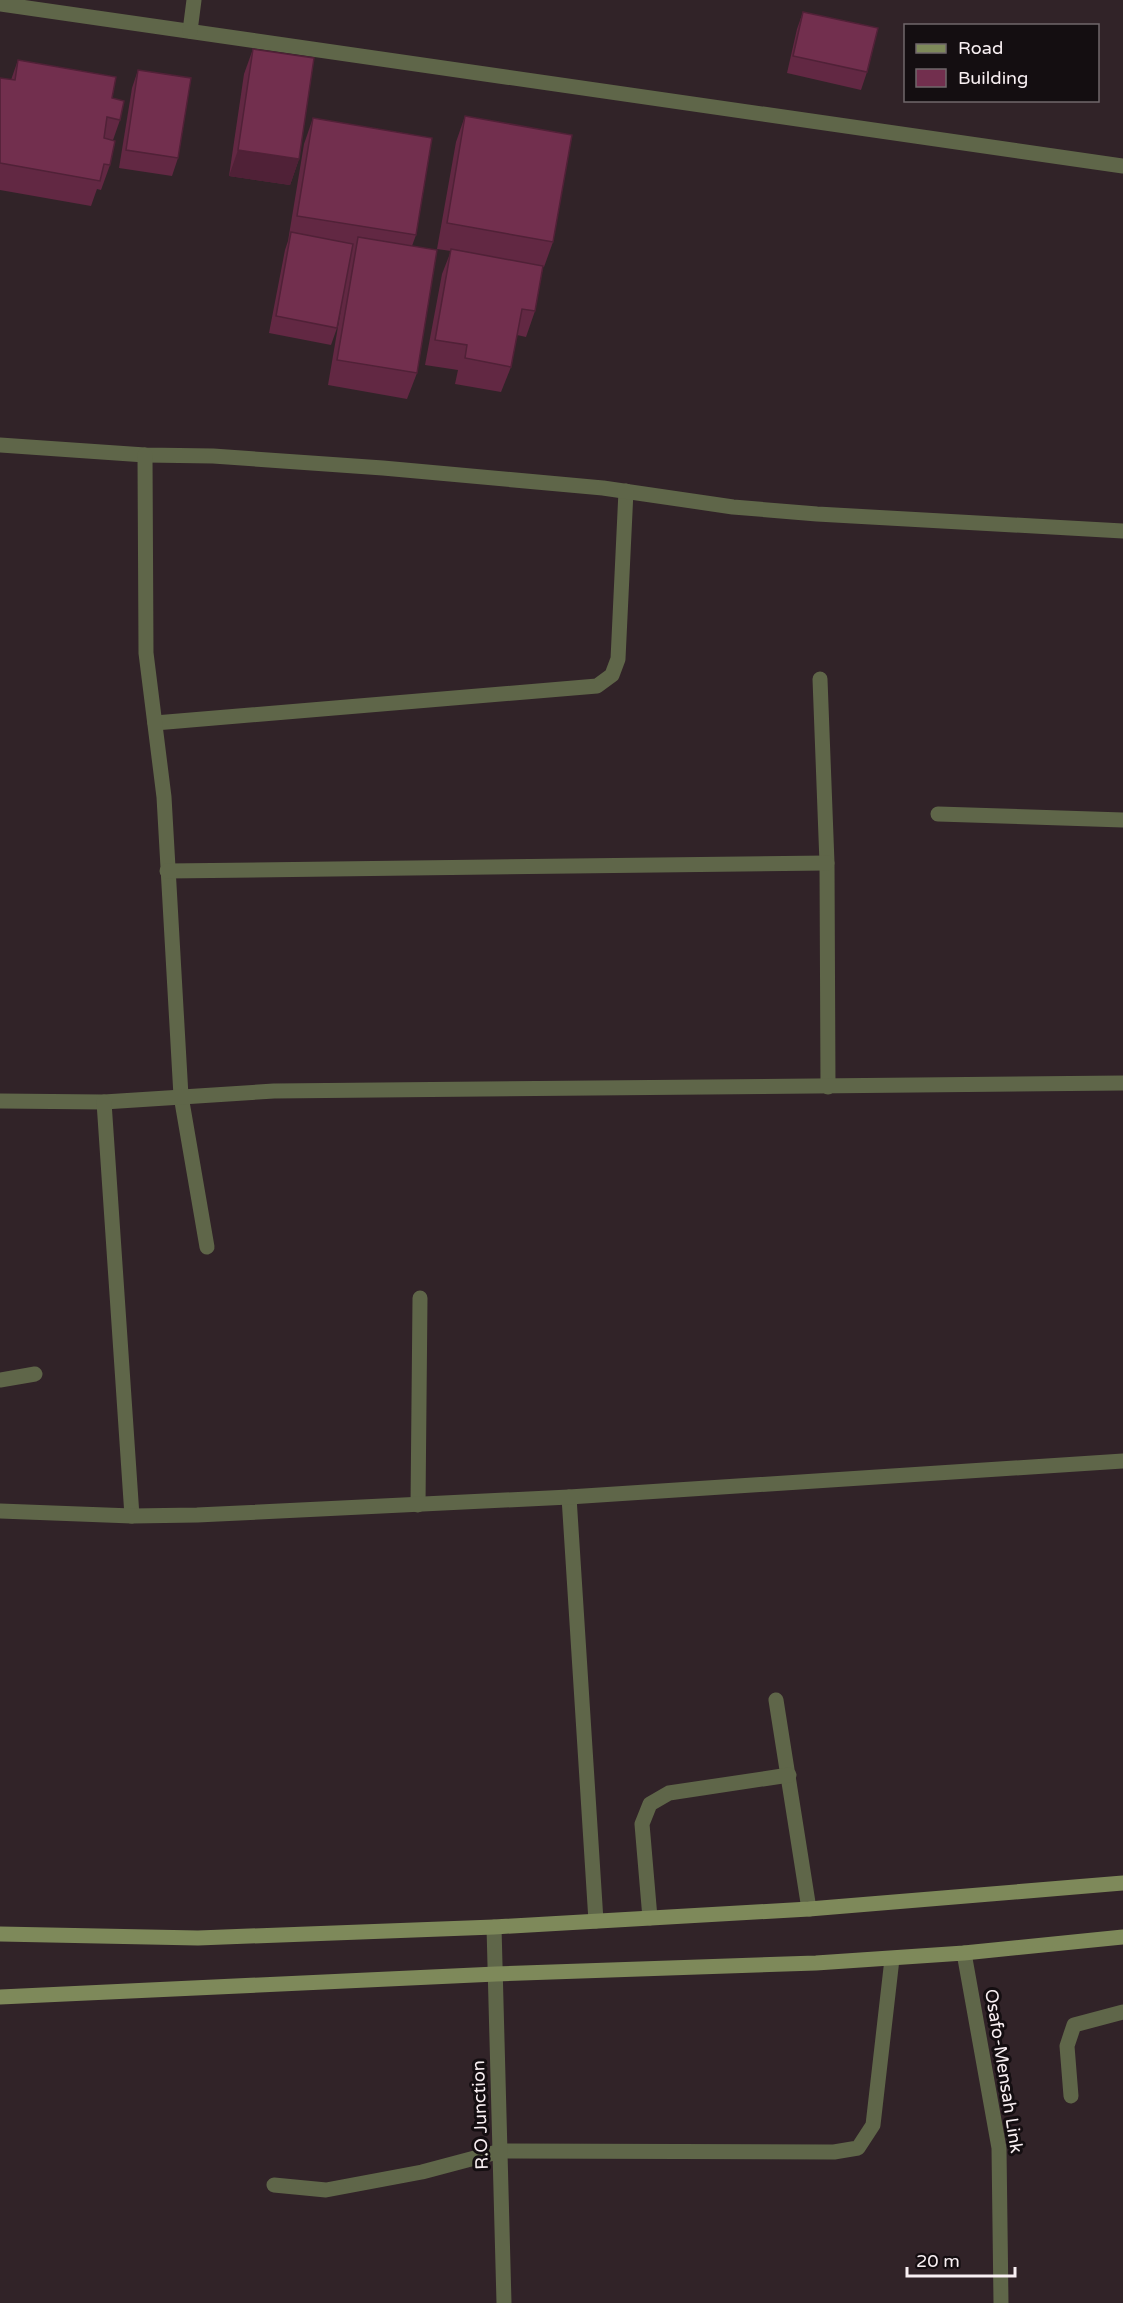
<svg xmlns="http://www.w3.org/2000/svg" width="1123" height="2303" font-family="'Varela Round',sans-serif">
  <style>
    .lines { fill: none; stroke-linecap: round; stroke-linejoin: round }
    .lane { stroke: #5f6649; stroke-width: 15 }
    .street { stroke: #5f6649; stroke-width: 15 }
    .secondary { stroke: #7e895a; stroke-width: 15 }
    .wall { fill: #622843 }
    .shaded-wall { fill: #502137 }
    .building { fill: #722f4e; stroke: #502137; stroke-width: 1.5 }
    .labels { text-anchor: middle; stroke-width: 6; stroke-linejoin: round; paint-order: stroke }
    .street-label { font-size: 18px; fill: #f9f0f3; stroke: #140e11 }
  </style>
  <rect width="100%" height="100%" fill="#312328"/>
  <g class="lines">
    <g class="lane">
      <path d="M155,723L597,686L612,675L618,659L626,491"/>
      <path d="M938,814L1123,820"/>
      <path d="M181,1096L207,1247"/>
      <path d="M0,1380L35,1374"/>
      <path d="M418,1505L420,1298"/>
      <path d="M776,1700L809,1909"/>
      <path d="M650,1918L642,1824L650,1804L669,1793L789,1775"/>
      <path d="M1071,2096L1067,2046L1074,2025L1123,2012"/>
      <path d="M274,2185L326,2190L422,2172L501,2151L834,2152L858,2148L873,2125L892,1959"/>
    </g>
    <g class="street">
      <path d="M0,4L1123,166"/>
      <path d="M190,31L194,0"/>
      <path d="M0,445L145,455L213,456L383,468L603,488L733,507L817,514L1123,531"/>
      <path d="M145,455L146,653L164,797L181,1096"/>
      <path d="M820,679L827,863L828,1087"/>
      <path d="M167,871L827,863"/>
      <path d="M0,1101L104,1102L274,1091L1123,1083"/>
      <path d="M104,1102L132,1516"/>
      <path d="M569,1497L596,1921"/>
      <path d="M0,1511L132,1516L197,1515L569,1497L1123,1461"/>
      <path d="M494,1927L504,2303"/>
      <path d="M964,1953L999,2148L1001,2303"/>
    </g>
    <g class="secondary">
      <path d="M0,1934L198,1938L494,1927L809,1909L1123,1883"/>
      <path d="M0,1997L496,1974L816,1963L964,1953L1123,1937"/>
    </g>
  </g>
  <g class="wall">
    <path d="M803,12L867,72L861,90L787,73L797,29Z"/>
    <path d="M253,49L299,159L290,185L229,176L244,74Z"/>
    <path d="M18,60L112,98L120,120L113,140L110,165L101,190L97,189L91,206L0,190V78L11,80Z"/>
    <path d="M138,70L178,158L172,176L119,168L132,88Z"/>
    <path d="M465,116L553,242L544,267H543L535,311L526,337L517,335L511,367L501,392L455,384L458,370L425,365L442,274L451,251L437,249L456,142Z"/>
    <path d="M313,118L416,235L412,246L417,373L407,399L328,385L341,309L337,328L331,345L269,333L285,250L288,241L304,144Z"/>
  </g>
  <path class="shaded-wall" d="M238,150L299,159L290,185L229,176Z"/>
  <g class="building">
    <path d="M803,12L878,28L867,72L793,56Z"/>
    <path d="M253,49L314,58L299,159L238,150Z"/>
    <path d="M18,60L116,77L112,98L124,101L120,120L107,117L104,138L115,141L110,165L104,164L100,181L0,163V78L15,80Z"/>
    <path d="M138,70L191,78L178,158L126,150Z"/>
    <path d="M465,116L572,135L553,242L447,223Z"/>
    <path d="M313,118L432,138L416,235L297,216Z"/>
    <path d="M291,232L353,244L337,328L276,316Z"/>
    <path d="M358,237L437,250L417,373L337,360Z"/>
    <path d="M451,249L543,266L535,311L522,309L511,367L465,358L467,345L435,340Z"/>
  </g>
  <g class="labels">
    <g class="street-label">
      <text transform="translate(1004 2071) rotate(81)" y="6">Osafo-Mensah Link</text>
      <text transform="translate(480 2115) rotate(-92)" y="6">R.O Junction</text>
    </g>
  </g>
  <rect x="904" y="24" width="195" height="78" fill="#140e11" stroke="#70686b" stroke-width="1.5"/>
  <rect x="916" y="44" width="30" height="9" fill="#7e895a" stroke="#70686b" stroke-width="1.5"/>
  <text x="958" y="54" font-size="18" fill="#f9f0f3">Road</text>
  <rect x="916" y="69" width="30" height="18" fill="#722f4e" stroke="#70686b" stroke-width="1.5"/>
  <text x="958" y="84" font-size="18" fill="#f9f0f3">Building</text>
  <path d="M907 2267v9h108v-9" fill="none" stroke="#f9f0f3" stroke-width="3"/>
  <text x="916" y="2267" font-size="18" fill="#f9f0f3" stroke="#140e11" stroke-width="4.5" paint-order="stroke">20 m</text>
</svg>
